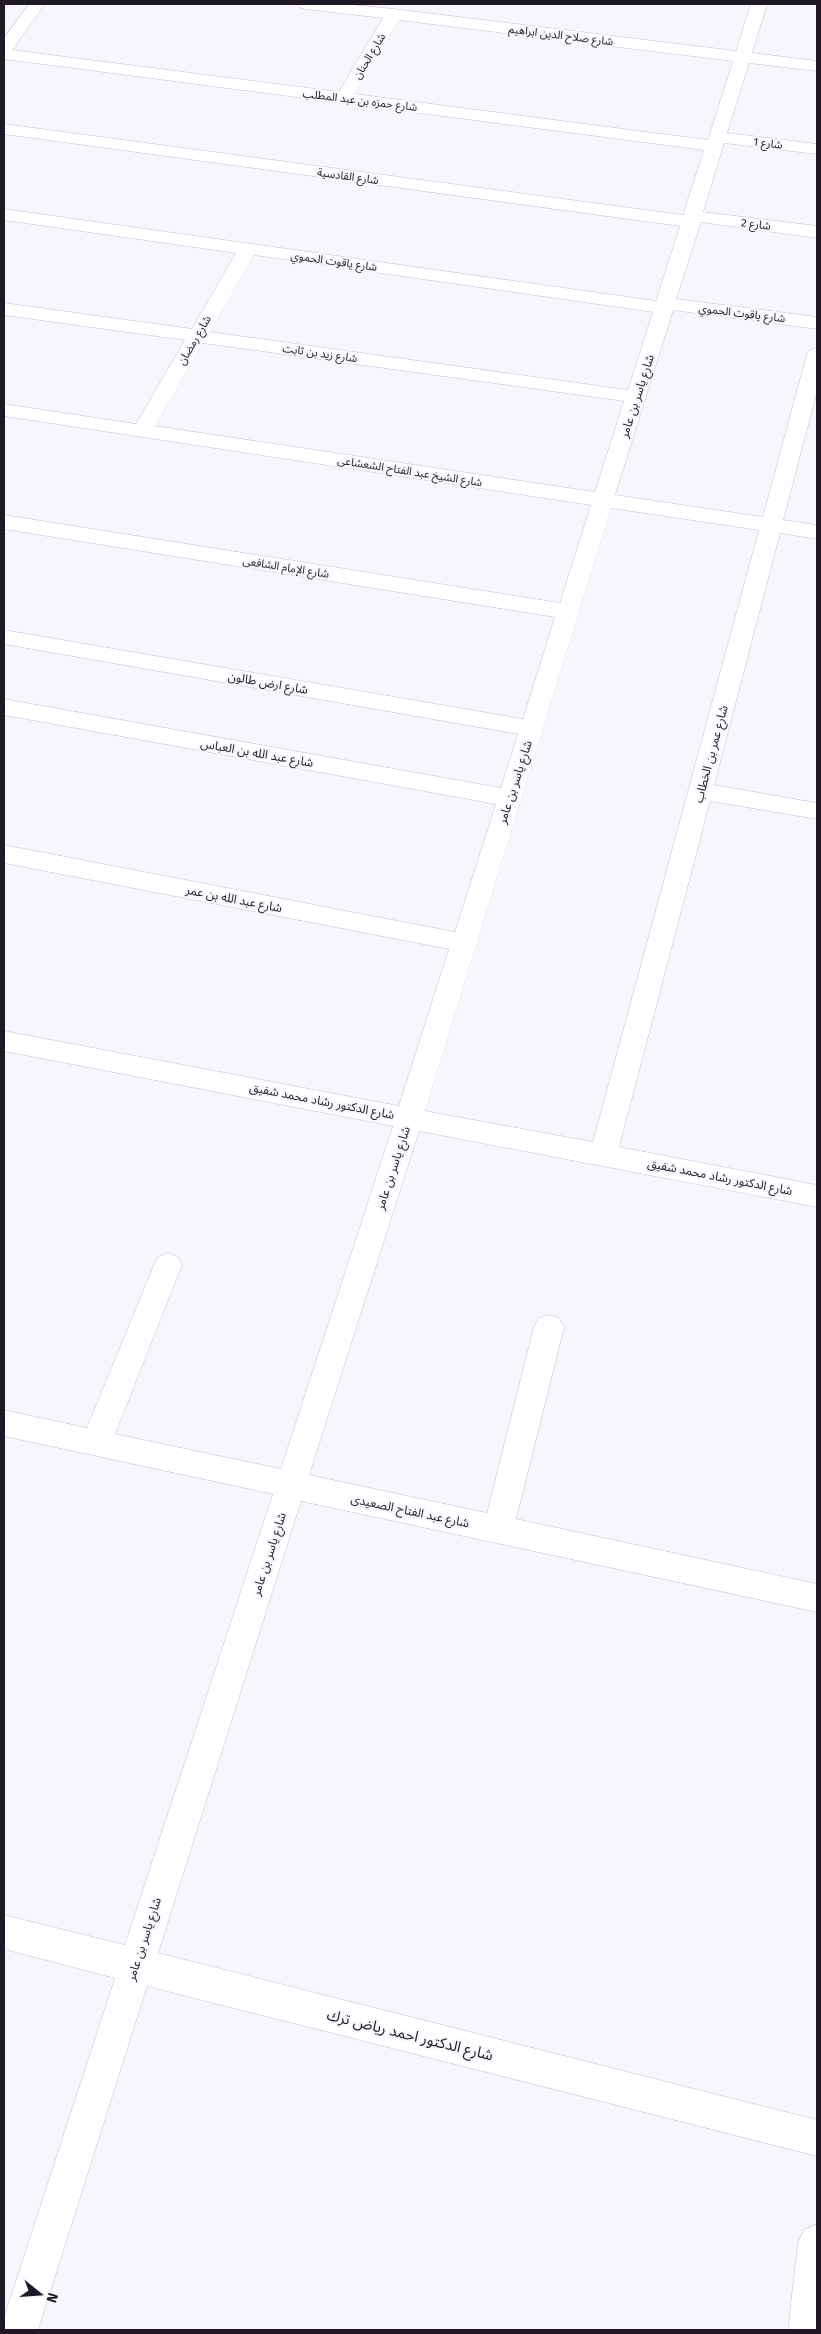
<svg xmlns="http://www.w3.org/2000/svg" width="821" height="2334" font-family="'Fira Sans','Noto Sans Arabic',sans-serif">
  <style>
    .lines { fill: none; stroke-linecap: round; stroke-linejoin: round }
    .minor-casing { stroke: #c7bbdd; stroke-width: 1 }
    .minor { fill: #fff; fill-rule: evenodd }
    .labels { text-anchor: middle; stroke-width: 4.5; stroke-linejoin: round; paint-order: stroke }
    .far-street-label { font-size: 11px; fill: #1e1925; stroke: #f8f6fd }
    .street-label { font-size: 12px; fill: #1e1925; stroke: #f8f6fd }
    .near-street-label { font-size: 15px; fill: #1e1925; stroke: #f8f6fd }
  </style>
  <rect width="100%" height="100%" fill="#f8f6fd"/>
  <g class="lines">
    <defs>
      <g id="minor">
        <path d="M29,4H45L12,50L339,92L383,18L305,9L299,7L297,4H344L394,9L736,51L751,4H767L752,53L817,61V71L749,63L727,133L817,144V154L724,143L703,212L817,226V238L701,222L676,299L817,317V329L673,310L615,495L763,517L807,354L810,350L817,348V391L783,520L817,525V539L780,533L714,785L817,803V819L710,801L619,1147L817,1185V1207L419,1131L309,1475L487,1513L534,1327L539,1318L549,1315L559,1318L564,1327L516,1519L817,1584V1612L301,1501L158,1953L817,2120V2156L147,1986L38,2330H4V2318L115,1978L4,1949V1915L125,1945L273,1494L4,1436V1410L87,1428L154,1265L158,1257L168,1253L178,1257L182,1265L115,1434L281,1469L393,1126L4,1051V1031L399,1106L449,949L4,863V845L455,932L496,804L4,715V699L501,788L518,734L4,644V630L523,719L555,617L4,529V515L560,603L591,505L4,416V404L136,424L185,340L4,315V303L192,329L236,253L4,220V209L656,301L680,226L4,134V124L683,215L704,150L4,59V38ZM399,20L733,61L708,140L355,94ZM254,255L653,312L628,390L210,332ZM203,343L624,401L595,492L155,426ZM611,508L759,530L593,1142L425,1111Z"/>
        <path d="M817,2224V2330H788L798,2243L804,2230Z"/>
      </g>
    </defs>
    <use href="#minor" class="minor-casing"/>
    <use href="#minor" class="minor"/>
  </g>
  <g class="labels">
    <g class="far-street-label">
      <text transform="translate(561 35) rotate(7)" y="4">شارع صلاح الدين ابراهيم</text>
      <text transform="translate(369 56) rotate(-59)" y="4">شارع الحنان</text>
      <text transform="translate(360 100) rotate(7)" y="4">شارع حمزه بن عبد المطلب</text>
      <text transform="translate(768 143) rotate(7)" y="4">شارع 1</text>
      <text transform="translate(348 176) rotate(8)" y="4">شارع القادسية</text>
      <text transform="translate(756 224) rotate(7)" y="4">شارع 2</text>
      <text transform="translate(334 261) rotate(8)" y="4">شارع ياقوت الحموي</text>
      <text transform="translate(742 313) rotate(7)" y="4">شارع ياقوت الحموي</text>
      <text transform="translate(194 340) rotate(-60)" y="4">شارع رمضان</text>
      <text transform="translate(320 353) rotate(8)" y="4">شارع زيد بن ثابت</text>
      <text transform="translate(410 471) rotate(9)" y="4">شارع الشيخ عبد الفتاح الشعشاعى</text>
      <text transform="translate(286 567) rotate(9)" y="4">شارع الإمام الشافعى</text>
    </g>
    <g class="street-label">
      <text transform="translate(637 396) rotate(-72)" y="4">شارع ياسر بن عامر</text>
      <text transform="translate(268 683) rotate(10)" y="4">شارع ارض طالون</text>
      <text transform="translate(257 753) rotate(10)" y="4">شارع عبد الله بن العباس</text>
      <text transform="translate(711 754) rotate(-75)" y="4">شارع عمر بن الخطاب</text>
      <text transform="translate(515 782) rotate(-72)" y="4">شارع ياسر بن عامر</text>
      <text transform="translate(234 899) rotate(11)" y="4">شارع عبد الله بن عمر</text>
      <text transform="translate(322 1101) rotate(11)" y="4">شارع الدكتور رشاد محمد شفيق</text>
      <text transform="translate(393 1168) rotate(-72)" y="4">شارع ياسر بن عامر</text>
      <text transform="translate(720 1177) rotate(11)" y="4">شارع الدكتور رشاد محمد شفيق</text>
      <text transform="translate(410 1511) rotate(12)" y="4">شارع عبد الفتاح الصعيدى</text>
      <text transform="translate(269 1554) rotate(-72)" y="4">شارع ياسر بن عامر</text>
      <text transform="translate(144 1939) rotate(-72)" y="4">شارع ياسر بن عامر</text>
    </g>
    <g class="near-street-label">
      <text transform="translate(410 2035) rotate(14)" y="5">شارع الدكتور احمد رياض ترك</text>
    </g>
  </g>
  <rect width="821" height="2334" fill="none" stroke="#1e1925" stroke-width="10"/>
  <g transform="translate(40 2294) rotate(107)" stroke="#f8f6fd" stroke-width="4" paint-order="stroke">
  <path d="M0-4L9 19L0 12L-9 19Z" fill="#1e1925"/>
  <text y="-8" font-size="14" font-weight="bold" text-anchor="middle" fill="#1e1925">N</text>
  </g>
</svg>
